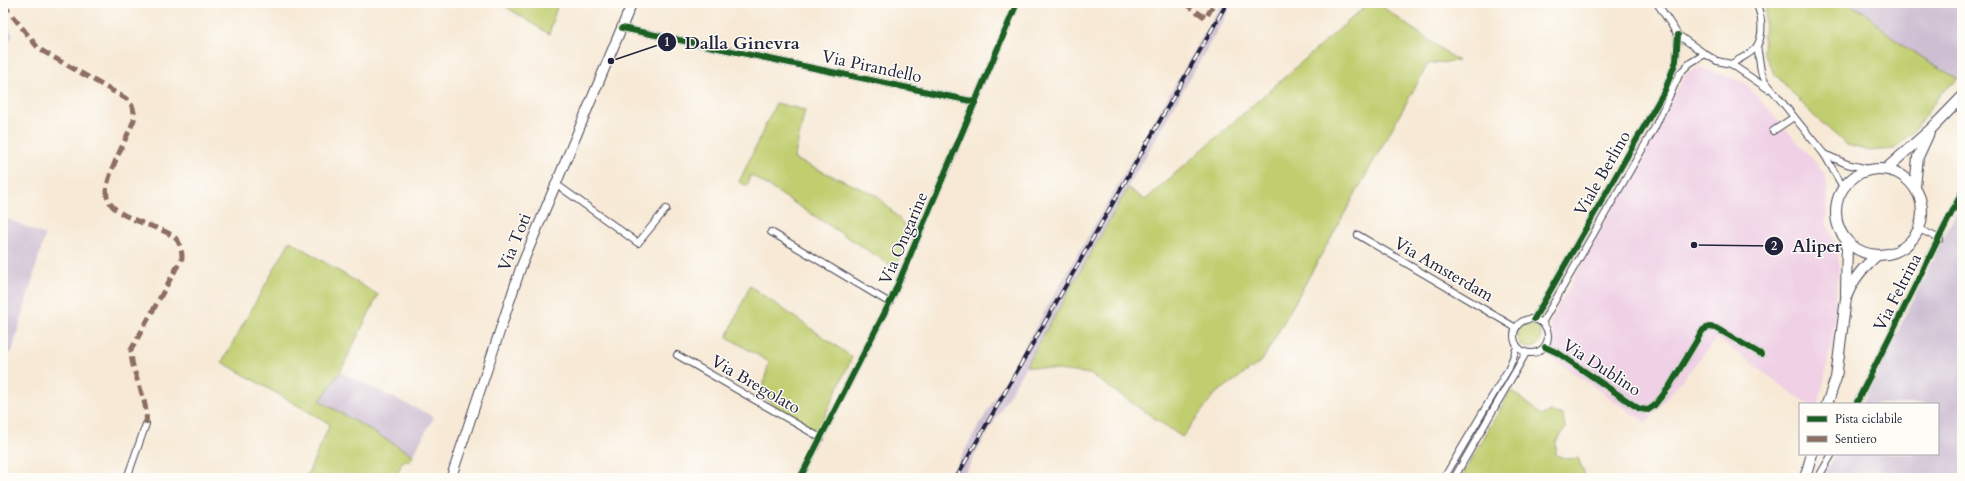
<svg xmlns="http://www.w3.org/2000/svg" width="1965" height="481" font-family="Cardo,serif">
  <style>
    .built { fill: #efd0e5 }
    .industrial { fill: #cdbed2 }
    .green { fill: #c1ce6f; stroke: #727855 }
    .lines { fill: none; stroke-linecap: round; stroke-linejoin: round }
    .minor-casing { stroke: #424052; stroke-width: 8 }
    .secondary-casing { stroke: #424052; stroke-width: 11 }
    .primary-casing { stroke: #424052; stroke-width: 12 }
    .minor { stroke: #fff; stroke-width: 6 }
    .secondary { stroke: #fff; stroke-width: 9 }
    .primary { stroke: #fff; stroke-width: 10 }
    .rail-casing { stroke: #22223b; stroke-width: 4 }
    .rail { stroke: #fdfcf7; stroke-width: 2.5; stroke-dasharray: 8; stroke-linecap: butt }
    .quiet { stroke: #8d6e63; stroke-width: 5; stroke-dasharray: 10 5; stroke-linecap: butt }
    .cycleway-casing { stroke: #fdfcf7; stroke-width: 8 }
    .cycleway { stroke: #1b5e20; stroke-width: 6 }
    .labels { text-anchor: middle; stroke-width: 3; stroke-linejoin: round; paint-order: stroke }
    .street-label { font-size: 17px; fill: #22223b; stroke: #fdfcf7 }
    .leader { fill: none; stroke: #22223b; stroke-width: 1.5 }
    .callout-dot { fill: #22223b; stroke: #fdfcf7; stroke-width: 1.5 }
    .mark-label { font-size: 12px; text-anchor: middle; font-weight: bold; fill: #fff }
    .callout-label { font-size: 18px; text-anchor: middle; font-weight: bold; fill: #22223b; stroke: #fdfcf7; stroke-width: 3; stroke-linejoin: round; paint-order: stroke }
  </style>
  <rect width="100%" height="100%" fill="#fdfcf7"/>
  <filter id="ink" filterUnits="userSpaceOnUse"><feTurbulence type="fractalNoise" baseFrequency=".025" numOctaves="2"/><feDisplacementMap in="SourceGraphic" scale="8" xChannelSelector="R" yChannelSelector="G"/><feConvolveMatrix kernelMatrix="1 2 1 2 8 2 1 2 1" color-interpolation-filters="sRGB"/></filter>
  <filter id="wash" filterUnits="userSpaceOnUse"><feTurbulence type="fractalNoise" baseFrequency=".012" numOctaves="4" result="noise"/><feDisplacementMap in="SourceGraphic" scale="16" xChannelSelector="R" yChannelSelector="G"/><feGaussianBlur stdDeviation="0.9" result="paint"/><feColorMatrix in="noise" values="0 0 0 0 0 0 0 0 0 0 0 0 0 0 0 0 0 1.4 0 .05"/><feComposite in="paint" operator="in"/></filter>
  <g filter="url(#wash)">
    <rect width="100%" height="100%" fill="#f7e9d5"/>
    <path class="built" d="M1700,67L1745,83L1825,173L1828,192L1826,222L1837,247L1839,267L1832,341L1819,404H1807L1717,338L1646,423L1546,354L1553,339L1550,322L1686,74Z"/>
    <g class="industrial">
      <path d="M1222,3H1233L962,478H949Z"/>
      <path d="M1847,3H1962V74L1958,79L1900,44L1864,12Z"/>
      <path d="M3,21L13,35L3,53Z"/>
      <path d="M1962,200V478H1822L1836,454H1938V404H1862Z"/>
      <path d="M3,217L45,235L12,352L3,355Z"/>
      <path d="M340,372L434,417L413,455L320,401Z"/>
    </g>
    <g class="green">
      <path d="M500,3H558L549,34Z"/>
      <path d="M1369,3H1377L1458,61L1428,64L1262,361L1215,394L1182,437L1090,374L1026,366L1128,188L1145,200Z"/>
      <path d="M1766,3H1847L1864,12L1900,44L1958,79L1941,93L1917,127L1895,149L1869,151L1847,145L1812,114L1774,73L1763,52Z"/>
      <path d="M776,103L805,110L794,159L878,196L912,233L895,268L751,175L747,186L739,182Z"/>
      <path d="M290,241L378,295L340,372L320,401L413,455L410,461H403L395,478H306L330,424L222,362Z"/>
      <path d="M750,286L852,357L816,435L761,395L769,362L727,337Z"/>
      <circle cx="1529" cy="336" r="12"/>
      <path d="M1511,390L1541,415L1552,412L1563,415L1565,428L1556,442V455L1567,459L1578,458L1585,476L1590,478H1461Z"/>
    </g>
  </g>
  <g filter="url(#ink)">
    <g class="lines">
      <defs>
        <g id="minor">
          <path d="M1657,3L1678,35L1705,54L1717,61L1731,64L1768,89"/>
          <path d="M622,28L976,102"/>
          <path d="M1757,46L1761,71L1765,81L1824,154L1843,187"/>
          <path d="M1731,64C1739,59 1752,54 1757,46C1764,34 1762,15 1756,3"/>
          <path d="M1773,131L1794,117"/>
          <path d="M1824,154L1847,164L1868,169"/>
          <path d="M556,184L638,243L666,209"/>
          <path d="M1919,229L1940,239"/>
          <path d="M771,232L890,303"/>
          <path d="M1358,235L1516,328"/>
          <circle cx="1531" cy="336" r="17"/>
          <path d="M1534,319L1665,90L1676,61L1678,35"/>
          <path d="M1542,323L1654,129L1680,73L1690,63L1705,54"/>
          <path d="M1545,347L1558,353L1635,406L1640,409L1648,410L1654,406L1669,387L1703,330L1709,327L1716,328L1761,354"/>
          <path d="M677,355L821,438"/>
          <path d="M1856,404L1962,192"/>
          <path d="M127,478L146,424"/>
          <path d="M800,478L892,298L1017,3"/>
          <path d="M1444,478L1509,368L1517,347"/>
          <path d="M1454,478L1526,353"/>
          <path d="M1818,478L1832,454"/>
        </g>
        <path id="secondary" d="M451,478L521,267L632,3"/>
        <g id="primary">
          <circle cx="1879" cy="212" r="43"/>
          <path d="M1886,169L1932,128L1962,97"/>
          <path d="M1915,187L1918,157L1929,133"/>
          <path d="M1846,294L1847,242"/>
          <path d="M1827,404L1836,378L1846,298C1852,280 1863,268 1876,256"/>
          <path d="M1805,478L1812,454"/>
        </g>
      </defs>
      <use href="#minor" class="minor-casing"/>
      <use href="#secondary" class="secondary-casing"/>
      <use href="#primary" class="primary-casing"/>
      <use href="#minor" class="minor"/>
      <use href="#secondary" class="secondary"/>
      <use href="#primary" class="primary"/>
      <defs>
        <path id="rail" d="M956,478L1227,3"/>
      </defs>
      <use href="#rail" class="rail-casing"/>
      <use href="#rail" class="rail"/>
      <g class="quiet">
        <path d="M1184,3L1206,18L1214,3"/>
        <path d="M3,4L39,49L125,98C133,104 135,110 134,120C126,139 111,167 107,186C100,218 155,223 173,236C180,241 182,249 182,258L131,350C131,376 149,397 146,424"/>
      </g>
      <defs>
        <g id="cycleway">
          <path d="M622,28L976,102"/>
          <path d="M1534,319L1665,90L1676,61L1678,35"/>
          <path d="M1545,347L1558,353L1635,406L1640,409L1648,410L1654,406L1669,387L1703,330L1709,327L1716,328L1761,354"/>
          <path d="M1856,404L1962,192"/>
          <path d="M800,478L892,298L1017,3"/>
        </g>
      </defs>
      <use href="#cycleway" class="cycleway-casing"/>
      <use href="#cycleway" class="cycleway"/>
    </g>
  </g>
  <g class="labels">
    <g class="street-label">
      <text transform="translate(872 66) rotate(12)" y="6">Via Pirandello</text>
      <text transform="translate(1602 173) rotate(-60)" y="6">Viale Berlino</text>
      <text transform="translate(903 238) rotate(-67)" y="6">Via Ongarine</text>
      <text transform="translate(514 242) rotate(-68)" y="6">Via Toti</text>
      <text transform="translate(1444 269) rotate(30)" y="6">Via Amsterdam</text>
      <text transform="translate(1897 292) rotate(-63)" y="6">Via Feltrina</text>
      <text transform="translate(1602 367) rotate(33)" y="6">Via Dublino</text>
      <text transform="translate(756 384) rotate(30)" y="6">Via Bregolato</text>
    </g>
  </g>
  <path class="leader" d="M611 61L667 42M1694 245L1774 246"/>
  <g class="callout-dot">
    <circle cx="611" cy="61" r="4"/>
    <circle cx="1694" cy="245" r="4"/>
    <circle cx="667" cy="42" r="10"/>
    <circle cx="1774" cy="246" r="10"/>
  </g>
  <g class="mark-label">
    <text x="667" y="46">1</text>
    <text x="1774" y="250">2</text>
  </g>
  <g class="callout-label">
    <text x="742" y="49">Dalla Ginevra</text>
    <text x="1817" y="252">Aliper</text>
  </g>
  <rect width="1965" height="481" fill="none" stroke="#fdfcf7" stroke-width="16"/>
  <rect x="1799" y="403" width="140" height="52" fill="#fdfcf7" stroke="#a5a5ac"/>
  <rect x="1807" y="416" width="20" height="6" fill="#1b5e20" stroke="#a5a5ac"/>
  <text x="1835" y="423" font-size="12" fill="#22223b">Pista ciclabile</text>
  <rect x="1807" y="436" width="20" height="6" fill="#8d6e63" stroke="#a5a5ac"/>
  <text x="1835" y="443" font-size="12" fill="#22223b">Sentiero</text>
</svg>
